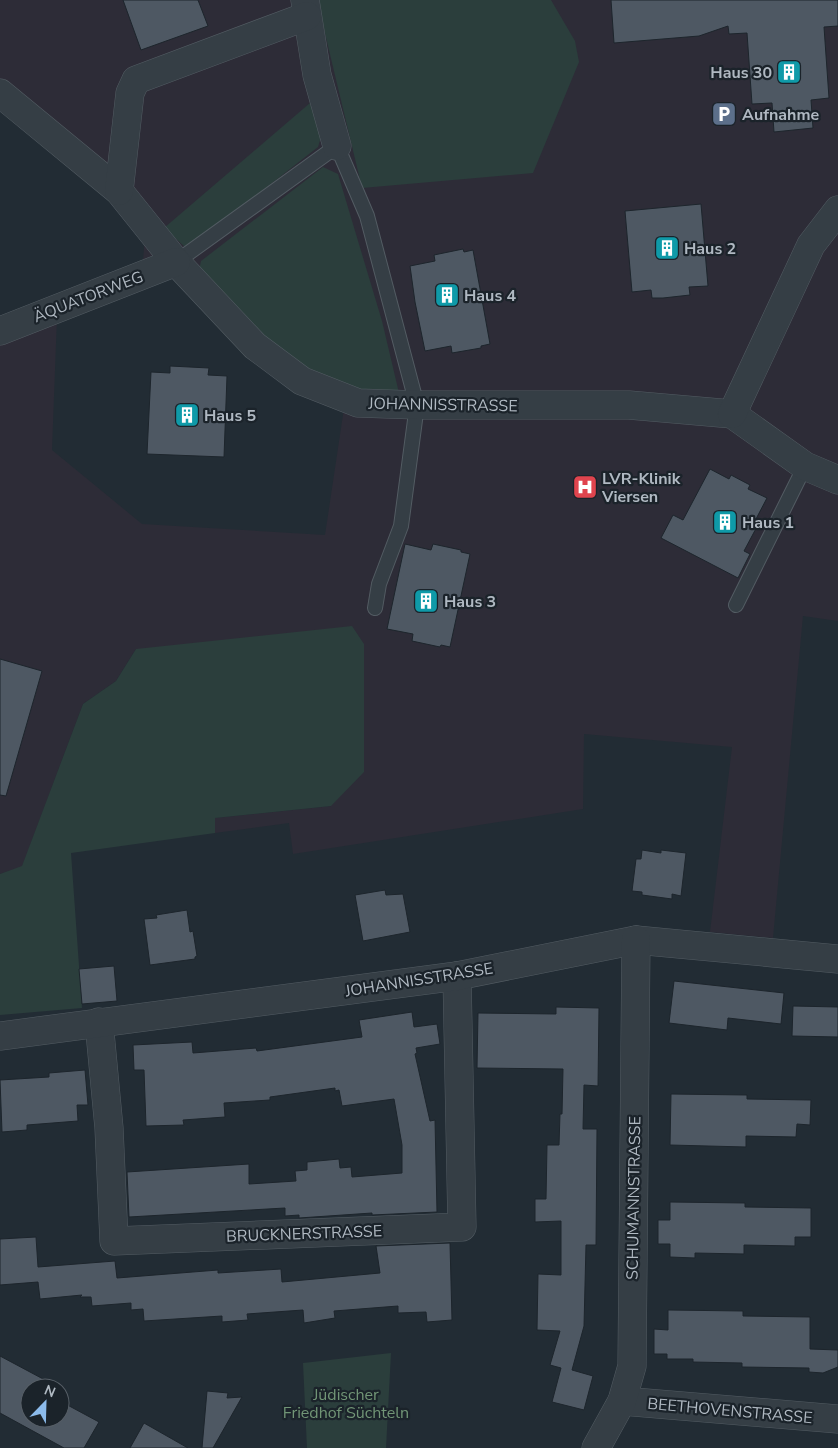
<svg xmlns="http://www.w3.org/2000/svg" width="838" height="1448" font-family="'Nunito Sans',sans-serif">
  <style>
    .medical { fill: #2d2c37 }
    .green { fill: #2b3e3c }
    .building { fill: #4e5863; stroke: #1d252c }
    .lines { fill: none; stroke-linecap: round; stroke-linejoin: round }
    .service-casing { stroke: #535c63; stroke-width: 16 }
    .minor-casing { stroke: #535c63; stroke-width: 29 }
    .service { stroke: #353e45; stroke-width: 14 }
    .minor { stroke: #353e45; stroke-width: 28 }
    .labels { text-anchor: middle; stroke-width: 4.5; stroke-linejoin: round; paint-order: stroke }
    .poi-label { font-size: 16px; font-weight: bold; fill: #b0b9c2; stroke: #1b232a; text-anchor: start }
    .street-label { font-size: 16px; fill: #b0b9c2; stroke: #1b232a }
    .park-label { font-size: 16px; fill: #719576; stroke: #1b232a }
  </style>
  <rect width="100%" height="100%" fill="#222c34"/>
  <path class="medical" d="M0,0H838V621L803,616L773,938L710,932L732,747L584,734L583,809L293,854L289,823L215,833V818L331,806L136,649L116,681L83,704L22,867L0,874V340L57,317L52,450L142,524L325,535L344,408L174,277L143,261L145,235L50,144L0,104Z"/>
  <g class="green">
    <path d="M317,0H551L575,41L579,62L533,173L362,188Z"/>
    <path d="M310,103L321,137L318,147L198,241L185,247L164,228Z"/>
    <path d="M323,167L338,174L382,321L399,393L391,400L326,383L259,336L199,271L201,261Z"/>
    <path d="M352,626L364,644V772L331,806L215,818V833L71,853L82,1008L0,1015V874L22,866L83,704L116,681L136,649Z"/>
    <path d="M391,1353L386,1448H307L303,1363Z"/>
  </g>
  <g class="building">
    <path d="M123,0H198L208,26L141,50Z"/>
    <path d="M611,0H838V26L824,27L829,98L811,100L813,128L774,132L772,103L752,104L747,33L729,34L728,26L699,36L614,43Z"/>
    <path d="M701,204L708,286L689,287L690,295L663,298H652L651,290L632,292L625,211Z"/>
    <path d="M463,249L464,252L473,250L490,344L481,346V348L452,353L451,346L425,351L415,302L410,266L435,261L434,255Z"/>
    <path d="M170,366L209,368L208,375L227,376L224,457L147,454L151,372L170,373Z"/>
    <path d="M710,469L729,479L731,475L750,485L748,489L767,498L756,519L760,521L744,551L750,554L738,578L661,538L673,515L683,520Z"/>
    <path d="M405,544L431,550L433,544L461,550V552L470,554L450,647L441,645L440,647L412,641L413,634L387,629Z"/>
    <path d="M0,659L42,671L6,796L0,795Z"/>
    <path d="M642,850L661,853V850L686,853L681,896L672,894V899L642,895V892L632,891L636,859H641Z"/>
    <path d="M385,890L386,895L403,894L410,932L363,941L355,895Z"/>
    <path d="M187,910L190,932L193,931L197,956L195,957V959L150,965L144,919L157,918L156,915Z"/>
    <path d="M114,966L117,1001L82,1004L79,969Z"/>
    <path d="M674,981L784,993L781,1024L728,1018L727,1030L669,1023Z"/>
    <path d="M793,1006L838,1007V1037L792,1036Z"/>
    <path d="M556,1007L599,1008L598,1086L584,1085L583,1129H597L596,1245H586L584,1326L572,1370L593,1376L584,1410L552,1402L561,1368L550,1365L560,1331L537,1330L538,1274L561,1275V1221L535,1222V1199H546L547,1145H559L560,1114H562L563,1069L477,1068L478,1013L556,1014Z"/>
    <path d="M412,1012L414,1027L437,1024L440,1044L416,1048L417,1053L415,1054L430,1121L435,1120L437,1212L372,1215V1213L299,1218V1215L285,1216V1208L129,1217L127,1172L249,1164V1184L296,1181L295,1171L307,1170V1162L339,1159L340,1168L351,1167L352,1177L402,1173V1145L394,1099L342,1106L339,1090L335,1091V1088L270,1097V1100L224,1103L225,1117L183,1120L184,1125L146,1126L144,1070H134L133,1045L192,1042L193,1053L256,1048L257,1051L362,1037L359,1020Z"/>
    <path d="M85,1070L88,1105H77L78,1121L27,1125V1130L2,1132L0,1080L49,1077V1073Z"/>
    <path d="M671,1094L747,1095V1099L811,1100L810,1125L797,1124L796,1137L746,1136V1147L670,1145Z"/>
    <path d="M670,1202L745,1203V1207L811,1208V1237H795V1246L744,1245V1254L695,1253V1258L670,1257V1244H658V1220H670Z"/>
    <path d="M36,1237L38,1267L115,1261L117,1278L218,1270V1273L281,1269L282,1282L380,1273L376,1246L450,1243L452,1320L427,1322L426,1312L398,1313V1306L334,1311L335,1318L304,1323L303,1310L247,1314L248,1320L222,1322V1316L144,1321L143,1309L131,1310V1303L92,1306L91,1297H80L82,1295L40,1299L38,1282L0,1285V1239Z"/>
    <path d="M668,1310L743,1311V1316L810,1317V1349L838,1350V1367L823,1373L809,1372V1368L742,1367V1363L693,1362V1359H667V1354H654V1329L668,1330Z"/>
    <path d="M0,1356L45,1380L41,1388H30V1418H60V1401L99,1422L84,1448H64L0,1413Z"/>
    <path d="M207,1391L228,1393L227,1398L242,1397L213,1448H202Z"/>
    <path d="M144,1423L188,1448H130Z"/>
  </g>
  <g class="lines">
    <defs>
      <g id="service">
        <path d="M176,262L337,146L367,216L417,405L401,526L379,584L375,608"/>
        <path d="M736,605L805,466"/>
      </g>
      <g id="minor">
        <path d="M305,0L317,75L337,146"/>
        <path d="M0,93L119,191L176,262L255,346L302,381L358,403L417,405H629L732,414L805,466L838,480"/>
        <path d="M119,191L130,93L136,80L307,16"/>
        <path d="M0,331L176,262"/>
        <path d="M732,414L811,245L838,210"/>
        <path d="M99,1022L109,1128L114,1241L462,1227L457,976"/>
        <path d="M0,1036L457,976L636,940L838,959"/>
        <path d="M622,1401L838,1419"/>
        <path d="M596,1448L622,1401L632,1366L636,940"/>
      </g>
    </defs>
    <use href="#service" class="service-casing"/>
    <use href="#minor" class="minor-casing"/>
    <use href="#service" class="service"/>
    <use href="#minor" class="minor"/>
  </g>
  <defs>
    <symbol id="building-square" viewBox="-11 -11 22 22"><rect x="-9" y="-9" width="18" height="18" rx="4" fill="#0f9aa8" stroke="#1b232a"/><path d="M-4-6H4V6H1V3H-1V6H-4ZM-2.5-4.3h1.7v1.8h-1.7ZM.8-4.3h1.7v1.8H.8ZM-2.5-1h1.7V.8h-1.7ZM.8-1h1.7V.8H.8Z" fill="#fff"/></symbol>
    <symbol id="parking-square" viewBox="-11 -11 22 22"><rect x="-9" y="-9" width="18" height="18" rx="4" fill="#5c6f8a" stroke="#1b232a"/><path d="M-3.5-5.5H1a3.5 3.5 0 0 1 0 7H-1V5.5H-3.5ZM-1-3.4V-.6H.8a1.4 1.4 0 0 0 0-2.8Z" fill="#fff"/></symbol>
    <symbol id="hospital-square" viewBox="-11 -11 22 22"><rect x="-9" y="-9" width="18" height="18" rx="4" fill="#e0444e" stroke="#1b232a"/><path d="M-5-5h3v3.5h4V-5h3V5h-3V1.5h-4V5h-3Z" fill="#fff"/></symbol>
  </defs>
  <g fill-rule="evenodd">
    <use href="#building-square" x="775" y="58" width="28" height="28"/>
    <use href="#parking-square" x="710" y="100" width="28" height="28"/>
    <use href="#building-square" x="653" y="234" width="28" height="28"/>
    <use href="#building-square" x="433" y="281" width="28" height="28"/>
    <use href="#building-square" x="173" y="401" width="28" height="28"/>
    <use href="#hospital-square" x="571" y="473" width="28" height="28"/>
    <use href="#building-square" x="711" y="508" width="28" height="28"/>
    <use href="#building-square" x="412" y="587" width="28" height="28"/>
  </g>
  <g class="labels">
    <g class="poi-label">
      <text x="772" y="78" text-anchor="end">Haus 30</text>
      <text x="742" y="120">Aufnahme</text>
      <text x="684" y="254">Haus 2</text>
      <text x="464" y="301">Haus 4</text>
      <text x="204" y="421">Haus 5</text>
      <text x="602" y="484">LVR-Klinik<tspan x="602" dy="18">Viersen</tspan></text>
      <text x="742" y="528">Haus 1</text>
      <text x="444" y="607">Haus 3</text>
    </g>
    <g class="street-label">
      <text transform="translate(88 296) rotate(-21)" y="6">ÄQUATORWEG</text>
      <text transform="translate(443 404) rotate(1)" y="6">JOHANNISSTRASSE</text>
      <text transform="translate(419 979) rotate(-9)" y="6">JOHANNISSTRASSE</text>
      <text transform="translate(633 1198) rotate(-89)" y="6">SCHUMANNSTRASSE</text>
      <text transform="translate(304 1233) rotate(-2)" y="6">BRUCKNERSTRASSE</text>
      <text transform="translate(730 1410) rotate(5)" y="6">BEETHOVENSTRASSE</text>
    </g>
    <g class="park-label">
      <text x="346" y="1400">Jüdischer<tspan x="346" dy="18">Friedhof Süchteln</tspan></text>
    </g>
  </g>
  <g transform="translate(45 1403) rotate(23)"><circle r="24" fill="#1b232a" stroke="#575f67"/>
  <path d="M0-4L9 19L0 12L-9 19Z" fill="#8cbbeb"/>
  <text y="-8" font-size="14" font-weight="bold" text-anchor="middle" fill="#b0b9c2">N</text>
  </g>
</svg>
